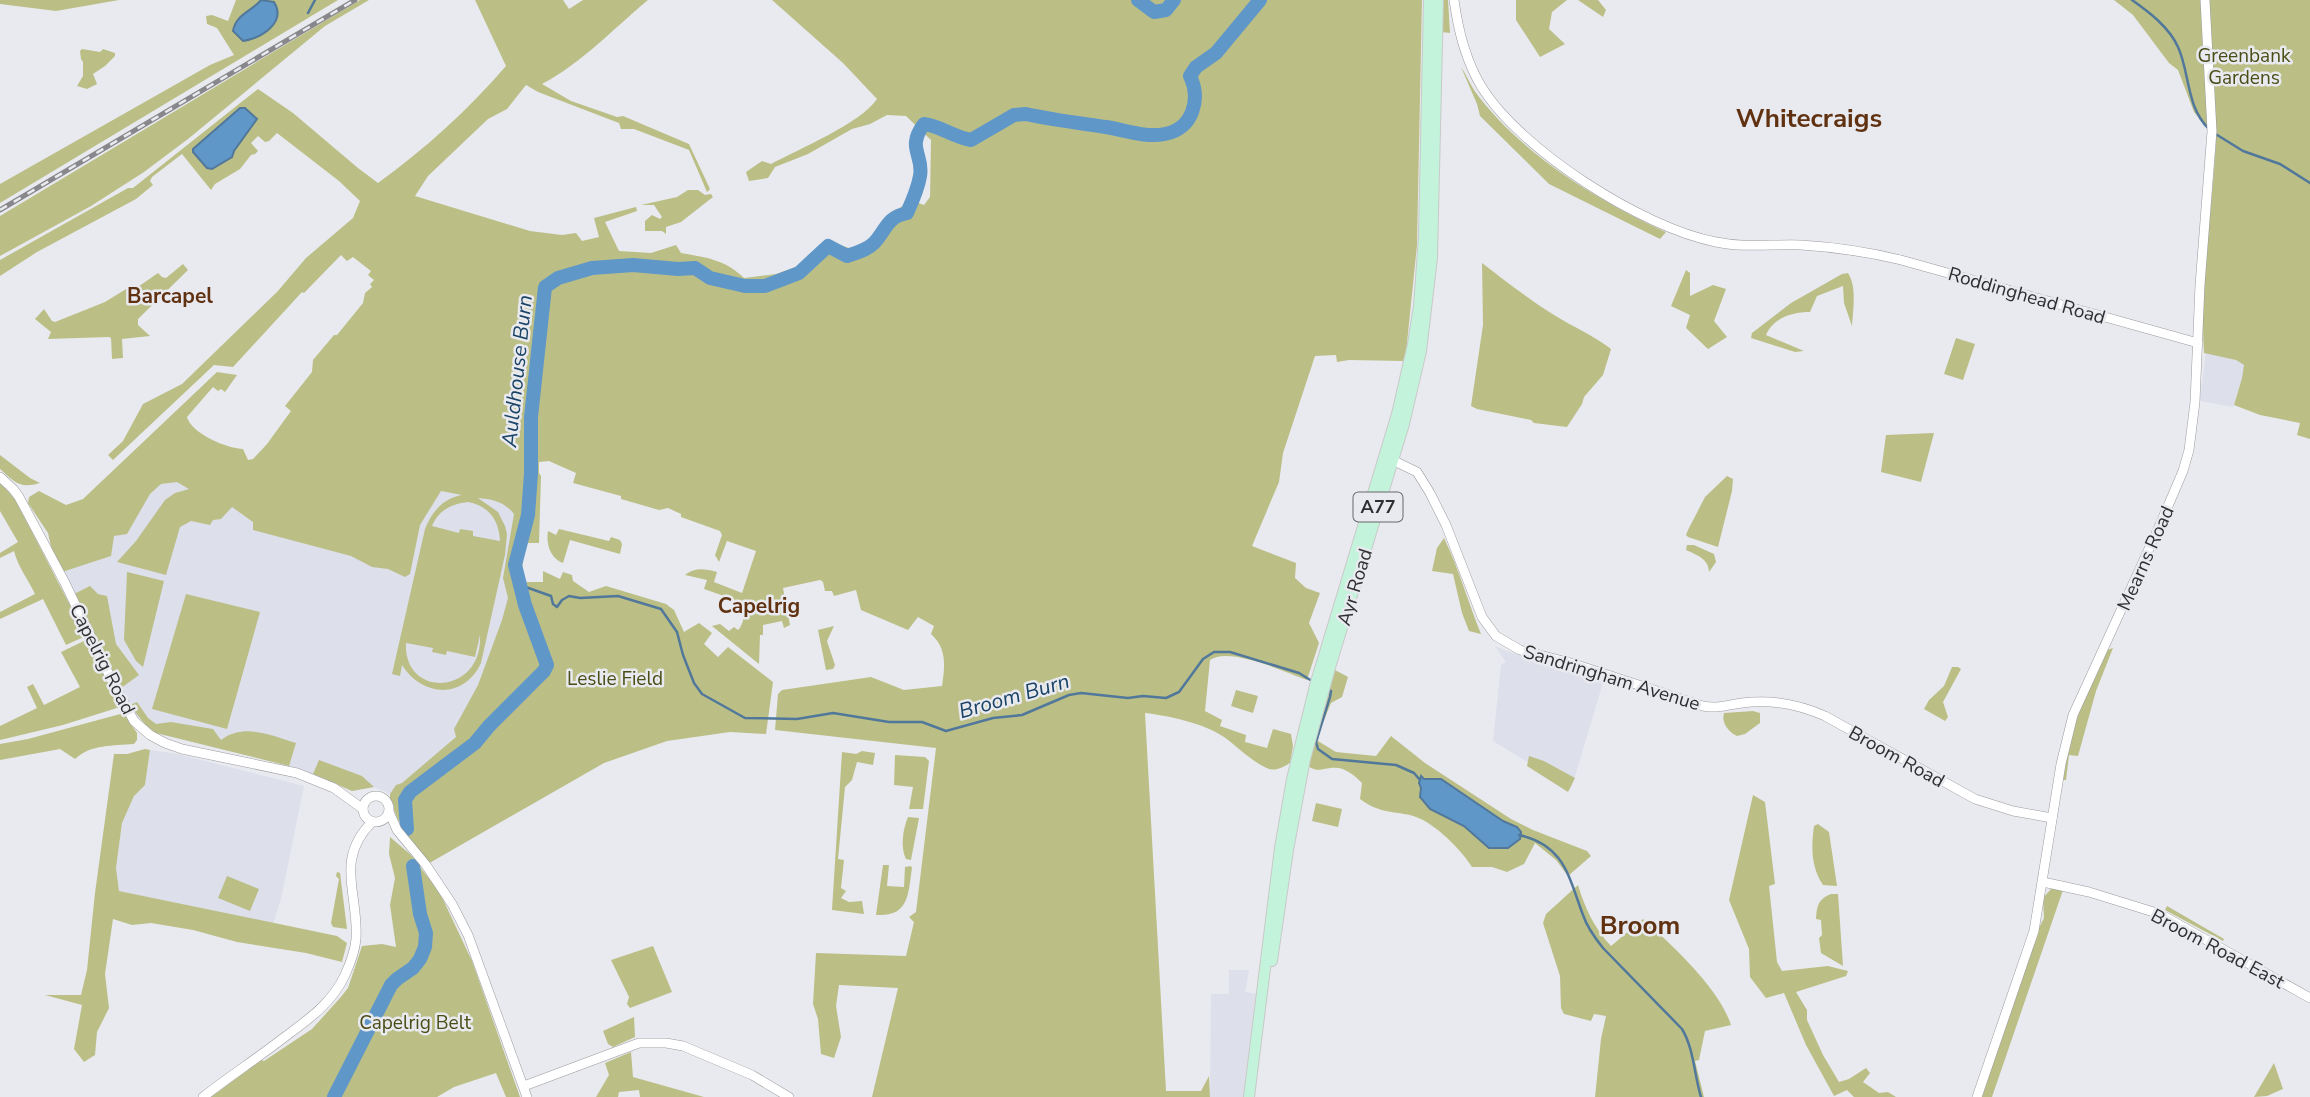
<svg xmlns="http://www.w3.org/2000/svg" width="2310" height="1097" font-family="'Nunito Sans',sans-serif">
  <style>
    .built { fill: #dddfeb }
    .green { fill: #bbbf86; fill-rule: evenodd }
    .water { fill: #5f97c9; stroke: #51789b; stroke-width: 2 }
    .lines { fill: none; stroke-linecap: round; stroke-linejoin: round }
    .stream { stroke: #51789b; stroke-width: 2.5 }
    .river { stroke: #5f97c9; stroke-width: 14 }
    .tertiary-casing { stroke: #9a9b9f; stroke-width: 10 }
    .primary-casing { stroke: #c9c9c9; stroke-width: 12 }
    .tertiary { stroke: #fff; stroke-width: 9 }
    .primary { stroke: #c4f3db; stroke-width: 10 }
    .rail-casing { stroke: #88888c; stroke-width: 5 }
    .rail { stroke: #e9eaef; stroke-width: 2.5; stroke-dasharray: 8; stroke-linecap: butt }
    .labels { text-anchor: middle; stroke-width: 5; stroke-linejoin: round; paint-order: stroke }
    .shield { fill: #e9eaef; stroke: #67676a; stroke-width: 2 }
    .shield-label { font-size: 18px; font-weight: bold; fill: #2f2f31 }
    .park-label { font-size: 19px; fill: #4b4d16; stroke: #e9eaef }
    .street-label { font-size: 19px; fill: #2f2f31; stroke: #e9eaef }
    .neighbourhood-label { font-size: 21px; font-weight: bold; fill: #603212; stroke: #e9eaef }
    .water-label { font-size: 21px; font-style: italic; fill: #1a4366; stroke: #e9eaef }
    .district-label { font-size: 26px; font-weight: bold; fill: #603212; stroke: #e9eaef }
  </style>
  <rect width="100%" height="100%" fill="#e9eaef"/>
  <g class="built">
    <path d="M2206,352L2236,360L2244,365L2242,378L2233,407L2200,401Z"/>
    <path d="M137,455L243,477L431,479L522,489L515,565L543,659L405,806L390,800V794L374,787L352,791L305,771L282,764L156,733L138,717L126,700L52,551Z"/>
    <path d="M1495,646L1504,650L1603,683L1571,789L1493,741L1501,665L1506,662Z"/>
    <path d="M150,750L178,754L304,786L281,899L273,924L119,891L116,868L122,823L134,796L145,785Z"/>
    <path d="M1229,970H1249L1245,992L1256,994L1243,1097H1210L1211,994H1229Z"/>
  </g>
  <g class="green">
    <path d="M0,0H119L56,11L0,4Z"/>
    <path d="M236,0H338L0,203V184L210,65L234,55L217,28L207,24L206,16L212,15L228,21Z"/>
    <path d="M360,0H369L325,26L188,139L144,172L91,206L0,256V216Z"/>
    <path d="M475,0H563L569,9L583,0H648C613,29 582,63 542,84L571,101L617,117L623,116L689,144L710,189L707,192L689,150L634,129H621L619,123L538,92L526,85L507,109L488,119L428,176L415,196L530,231L562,235L576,233L582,241L599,237L594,218L636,207L637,211L605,222L619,251L651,253L676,245L681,253C705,257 726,260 744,278L776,274L807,263L831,242L867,254L892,214L910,200L924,205L930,197L931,140L906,116L887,115L870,124L852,129L808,154L775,167L768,178L749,181L746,172L762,161L771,164C799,149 861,123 877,99L843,63L772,0H1422L1417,245L1406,353L1403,361L1349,360L1337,362L1336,355L1315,356L1283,453L1279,482L1252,546L1296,563L1295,578L1306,588L1320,593L1309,623L1319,643L1307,680C1285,672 1229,646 1210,660L1205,711L1222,720L1220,726L1246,735L1245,742L1267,748L1273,729L1291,734L1293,746L1290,763C1283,767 1277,771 1269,769C1252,762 1239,748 1224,737C1203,723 1170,716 1145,713L1166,1091H1201L1209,1076L1210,1097H872L898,988L839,985L836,1006L841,1037L834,1058L821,1054L818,1019L813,1004L816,953L906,956L914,922L909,917L916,912L936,748L775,730L778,694L782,690L871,677L904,690L942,686C945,666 947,648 931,634L934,626L918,617L908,630L861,610L856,590L834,596L832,591H825L823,582L820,580L783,588L790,625L784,628L782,621L763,625V635H760L759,664L712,626L720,624L729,631L734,627L738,630C745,623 745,610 741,602L704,589L707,580L685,575C696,567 704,569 717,572L714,582L742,593L756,551L727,541L719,562L715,555L722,535L720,531L681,517V514L668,508L659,510L621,499V496L573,483L576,473L549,461L539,462V473L541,476L539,543H527L523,548L522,582H543V571L560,579L563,572L572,575L573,581L589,592L606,586L666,604L674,610L684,632L699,623L712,633L704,644L718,657L728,647L773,682L766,734L730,732L667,741L604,763L426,865L408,843L407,828L398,820L390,800V794L396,785L402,783L456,737L454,729L478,685L502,620L508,598L503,578L514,514C505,502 492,499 478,498L498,512L505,526L507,534L505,555L481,663C464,700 422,697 402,665L400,676L392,674L425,529C432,511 444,498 462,495L441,491L420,525L410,574L405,577L388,569L372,567L351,556L253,530V522L232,507L221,519L213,520L210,525L191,521L180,527L166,575L117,562L136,541L165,500L175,493L189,489L177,482L161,484L150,494L127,534L114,536L111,556L62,572L52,551L48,533L28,503L29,497L39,491L66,505L83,499L217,372L237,375L225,392L221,389L218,391L213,387L187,417C192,434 226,448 243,449L248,460L253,459L267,444L291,411L285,406L312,372L313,360L334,335H337L363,303L365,293L372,287L370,284L374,280L368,275L371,271L353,257L347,261L341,255L304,293L302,292L233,367L214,365L113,460L108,455L123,441L143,404L182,384L277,292L306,258L353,218L360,201L339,181L277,133L269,141L265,142L258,136L251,143L258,151L255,154L251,155L240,169L215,184L211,190L182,154L152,177L150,181L153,185L136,199L37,252L0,276V260L128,188H133L258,89L293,113L358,168L378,183C425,149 468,110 506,66ZM468,502C489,506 499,520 500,541L473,536V531L460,529L459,533L432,526C439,510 451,504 468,502ZM480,635C483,696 403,699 406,643L433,648L432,652L446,655L447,651L475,657Z"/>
    <path d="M1443,0H1448L1450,33L1442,32Z"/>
    <path d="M1516,0H1567L1552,12L1549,29L1565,44L1540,57L1516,20Z"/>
    <path d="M1578,0H1598L1606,10L1603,17Z"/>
    <path d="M2114,0H2310V439L2297,435L2300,423L2260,415L2234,405L2242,378L2244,365L2236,360L2204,353C2199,282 2213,210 2216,138L2208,134L2207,128L2194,112L2178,70L2169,63L2133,15Z"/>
    <path d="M82,49L100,52L103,49L115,53V56L105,66L93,74L97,84L87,89L77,86L83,76V62L81,59L80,51Z"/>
    <path d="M1461,67C1466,74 1469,82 1474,90C1518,152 1598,201 1666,232L1660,239L1549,184L1480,116L1477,104Z"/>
    <path d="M688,190H698L705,195L711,194L713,197L681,222L666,227V234L662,231H645V221L652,215L660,219L662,217L654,205H641L677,197Z"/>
    <path d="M1482,263C1505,281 1529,299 1554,315C1573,327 1593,335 1611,349L1603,375L1584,397L1582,404L1567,427L1534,423L1531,420L1477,409L1471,406L1483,325Z"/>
    <path d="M183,264L188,270L138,319V325L150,336L122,339L123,358L112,359L111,338L109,337L48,339L51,332L35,319L44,309L52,321L55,322L105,302L131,286L135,289L158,273L162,277L166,278Z"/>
    <path d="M1686,270L1690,273V296L1713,285L1726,289L1714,321L1727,337L1708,349L1686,328L1690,315L1671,306Z"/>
    <path d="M1848,273C1857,287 1853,309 1852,326L1844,303L1843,286L1817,296L1810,312C1792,312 1773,318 1766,335L1804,351L1795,352L1751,338L1752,333L1791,303L1842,274Z"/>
    <path d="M1956,338L1975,344L1963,380L1944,374Z"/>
    <path d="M1934,433L1921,482L1881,472L1886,435Z"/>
    <path d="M0,455L30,478L40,483C19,489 15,482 0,469Z"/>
    <path d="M1727,476L1733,479L1732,491L1718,547L1688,537L1686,535L1688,530L1705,497Z"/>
    <path d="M0,483L15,499L86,636L66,645L43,599L0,619V612L35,594C28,579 18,567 14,551L0,558V553L18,542L0,511Z"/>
    <path d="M559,529L609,541L611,537L620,540L622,544L620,554L570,540L563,563C550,558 546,544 548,531L556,535Z"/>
    <path d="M1444,538C1459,569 1468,602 1481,634L1469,631L1462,613L1453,574L1432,571L1437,548Z"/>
    <path d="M1687,545H1694L1714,554L1716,562L1709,572C1709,559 1697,555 1686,550Z"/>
    <path d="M127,572L164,581L143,667L136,661L124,640Z"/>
    <path d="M90,586L98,594L107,596L116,644L139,675L121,688L74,594Z"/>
    <path d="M186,594L260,612L227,729L152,709Z"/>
    <path d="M834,626L827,641L835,665L833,669L826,670L818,630Z"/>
    <path d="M88,639L120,707L63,725L0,740V726L37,708L27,687L33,684L44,705L80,687L61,652Z"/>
    <path d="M2113,648L2096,691L2078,756L2069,755L2066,780H2063C2066,733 2088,692 2107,650Z"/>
    <path d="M1952,667H1958L1961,669L1943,702L1948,717L1945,721L1924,709L1929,700L1944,686Z"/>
    <path d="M1335,670L1348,677L1342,697L1331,703L1320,730L1318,741L1336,752L1376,756L1391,736L1425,763L1511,819L1533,830L1587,851L1591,856L1568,876L1556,860L1535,843L1524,864L1507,872L1492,867H1472C1462,851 1441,830 1423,820C1403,809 1383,817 1360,799L1362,783C1354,775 1344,766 1331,768C1321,769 1319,772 1309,767L1311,755ZM1424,779H1441L1503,821L1517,827L1504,849L1489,848L1464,826L1430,809L1420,797L1421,788L1419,783Z"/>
    <path d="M1236,690L1258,696L1253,713L1231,706Z"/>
    <path d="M137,702L148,718L156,724L171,722L213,729L221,740C244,723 271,735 296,743L289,766L156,733L146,726L130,705Z"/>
    <path d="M1753,711L1760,713V723L1745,734L1737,736C1728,732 1721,722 1724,713Z"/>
    <path d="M124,713L137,733V740L134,744C113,746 91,744 75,759L60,749L0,760V744L28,739Z"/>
    <path d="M145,749L150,750L145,785L134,796L122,823L116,868L119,891L337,936L347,943L342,962L306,953L237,942L193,930L151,923L132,925L113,919L105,974L109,1008L97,1032L95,1055L84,1062L74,1049L82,1005L45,995H81L87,970L95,893L114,754H127Z"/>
    <path d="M862,751L875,753L873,765L857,762L852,780L845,787L838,859L844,860L841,888L846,891L841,898L849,902L862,901L864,914L832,910L842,752L856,754Z"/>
    <path d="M895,755L925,757L929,761L923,809H909L913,787L894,785Z"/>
    <path d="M1529,756L1544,761L1575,778L1568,792L1527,766Z"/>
    <path d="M319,760L362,776L374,787L352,791L313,774Z"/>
    <path d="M1753,795L1765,802L1775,884L1769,886L1777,962L1782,971L1828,966L1848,971L1846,976L1796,992L1807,1010V1020L1823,1055L1839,1082L1849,1079L1866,1068L1870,1073L1863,1082L1879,1093L1888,1092L1896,1097H1854L1847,1090L1834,1096L1806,1045L1784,993L1766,998L1750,977L1749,949L1729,900Z"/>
    <path d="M1316,803L1342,809L1338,827L1312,821Z"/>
    <path d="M908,817L919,818L911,860L906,859C900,848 903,828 908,817Z"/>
    <path d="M1818,824L1829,832L1837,886L1823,885C1811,867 1811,847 1814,826Z"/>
    <path d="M390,837L411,855L440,893L472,961L520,1097H506L496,1073L454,1087L437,1097H211L261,1060L264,1061L312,1029L340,998L348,988L362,946L382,944L396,947L390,905L395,878L389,854Z"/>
    <path d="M883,865H889L887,886L904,887L905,867L911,866L912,868C908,893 910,917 876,915Z"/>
    <path d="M337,872L340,873L347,929L333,927L331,923L339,879L336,876Z"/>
    <path d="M227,876L259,889L250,911L218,898Z"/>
    <path d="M1578,885C1585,908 1594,928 1611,946L1643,919C1672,945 1719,988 1731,1025L1705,1031L1699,1060L1695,1061L1704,1097H1595L1601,1039L1606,1016L1594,1014L1591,1021L1564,1014L1561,1008L1560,976L1543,923L1546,914Z"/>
    <path d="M2057,888L2063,890L1992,1097H1982L2035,936L2044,918L2043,898L2051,889Z"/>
    <path d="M1831,894H1838L1843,966L1821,953L1819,938L1822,935L1821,920L1816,919C1817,906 1818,899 1831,894Z"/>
    <path d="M2167,906L2224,939L2223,941L2165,910Z"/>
    <path d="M653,946L672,992L630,1008L627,1004L629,997L611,960Z"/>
    <path d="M634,1017L635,1037L613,1047L608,1044L603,1031Z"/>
    <path d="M631,1052L633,1077L704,1097H640L639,1090L619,1092L618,1097H596L609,1075L605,1063Z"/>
    <path d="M2274,1063L2283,1089L2267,1096L2254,1097Z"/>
  </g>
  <g class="water">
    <path d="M261,0L274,2C287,23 261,38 243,41L233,31C236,14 251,12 261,0Z"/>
    <path d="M240,108H245L257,119L234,151L232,157L212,169L207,168L193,152V149Z"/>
    <path d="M1421,776L1424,779H1441L1503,821L1517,827L1521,832L1520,839L1508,848H1489L1464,826L1430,809L1420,797L1421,788L1419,783Z"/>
  </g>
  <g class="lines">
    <g class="stream">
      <path d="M2132,0C2149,12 2169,27 2178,47C2190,73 2186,107 2209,129"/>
      <path d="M308,13L315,0"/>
      <path d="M2214,133L2243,151L2280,164L2310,183"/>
      <path d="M520,585L551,596L553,604L557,607L562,600L569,596L580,598L618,596L661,609L677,632L683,655L694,683L702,694L745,718L797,719L833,713L889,722H922L946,731L993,718L1022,715L1069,695L1081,693L1128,698L1143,696L1166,698L1179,692L1203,659L1214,652H1230L1299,673L1312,681"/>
      <path d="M1327,689L1331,691L1330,697L1316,742L1318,749L1332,759L1396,765L1414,773L1420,780"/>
      <path d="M1519,835C1565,845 1569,878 1583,915C1587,927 1595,938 1603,948L1682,1029C1694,1049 1694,1074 1701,1097"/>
    </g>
    <g class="river">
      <path d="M1138,0L1154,12L1166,10L1174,0"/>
      <path d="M407,829L405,800L410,792L475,743L489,726L544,671L547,665L525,605L515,565L528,515L531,473V417L545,287L558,278L592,268L633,265L678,269L695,268L710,278L745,286H765L799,273L828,246L847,256C856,253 867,250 874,243C886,230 887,217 907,213C912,202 918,188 920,176C924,155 906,148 924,124C941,126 953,137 971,140L1014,115L1026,114C1053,120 1079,123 1106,127C1125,130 1145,138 1165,134C1193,129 1201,99 1190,76L1196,67L1216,53L1260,0"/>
      <path d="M334,1097L391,985L397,979L413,968L420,959L425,947L426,933L420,914L413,866"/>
    </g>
    <defs>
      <g id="tertiary">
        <path d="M1454,0C1458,30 1465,59 1481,86C1520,150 1643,228 1716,242C1745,248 1772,244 1801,245C1835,247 1868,252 1901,260L2198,343"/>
        <path d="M1388,458L1417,472L1430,493L1446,525L1482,617L1496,636L1520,650L1571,663L1703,706C1717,709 1727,705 1742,703C1771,699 1798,704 1825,716L1975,799L2013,811L2052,818"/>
        <path d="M0,477L13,489L19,497L64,581L112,681L134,721L150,735L165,743L182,749L297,773L334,788L363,809"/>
        <circle cx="376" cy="809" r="13"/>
        <path d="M389,812L397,830L426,865L452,904L468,935L527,1097"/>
        <path d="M2043,882L2089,892L2160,914L2310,998"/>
        <path d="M524,1086L639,1043H666L683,1046L752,1075L789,1097"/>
        <path d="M203,1097C230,1076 259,1057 286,1036C309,1019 332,1003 345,975C350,964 355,951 356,939C359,894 334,860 372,822"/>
        <path d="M1977,1097L2034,931L2061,764L2073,715L2159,527L2183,471L2189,450L2195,402L2200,285L2212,131L2205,0"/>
      </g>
      <g id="primary">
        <path d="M1272,961L1288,850L1305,759L1331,664L1404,424L1421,351L1432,258L1438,0"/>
        <path d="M1249,1097L1280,848L1292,779L1316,682L1397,414L1413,344L1419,306L1424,237L1429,0"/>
      </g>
    </defs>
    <use href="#tertiary" class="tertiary-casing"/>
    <use href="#primary" class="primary-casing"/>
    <use href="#tertiary" class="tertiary"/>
    <use href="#primary" class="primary"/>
    <defs>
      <path id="rail" d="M0,210L355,0"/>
    </defs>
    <use href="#rail" class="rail-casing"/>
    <use href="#rail" class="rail"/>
  </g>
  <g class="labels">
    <rect class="shield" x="1353.5" y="492.5" width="49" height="29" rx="5"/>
    <g class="shield-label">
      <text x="1378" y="513">A77</text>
    </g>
    <g class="park-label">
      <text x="2244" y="62">Greenbank<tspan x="2244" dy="22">Gardens</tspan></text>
      <text x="615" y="685">Leslie Field</text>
      <text x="415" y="1029">Capelrig Belt</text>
    </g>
    <g class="street-label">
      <text transform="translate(2027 295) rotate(16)" y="7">Roddinghead Road</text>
      <text transform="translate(2145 558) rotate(-66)" y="7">Mearns Road</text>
      <text transform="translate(1354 587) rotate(-73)" y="7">Ayr Road</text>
      <text transform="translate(103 659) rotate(63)" y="7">Capelrig Road</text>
      <text transform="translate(1612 677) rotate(17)" y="7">Sandringham Avenue</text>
      <text transform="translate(1897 756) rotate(29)" y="7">Broom Road</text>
      <text transform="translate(2218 948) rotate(28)" y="7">Broom Road East</text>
    </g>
    <g class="neighbourhood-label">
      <text x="170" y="303">Barcapel</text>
      <text x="759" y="613">Capelrig</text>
    </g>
    <g class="water-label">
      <text transform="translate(517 371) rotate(-84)" y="7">Auldhouse Burn</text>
      <text transform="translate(1014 696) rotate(-16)" y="7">Broom Burn</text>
    </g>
    <g class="district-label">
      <text x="1809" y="127">Whitecraigs</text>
      <text x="1640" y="934">Broom</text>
    </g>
  </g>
</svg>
